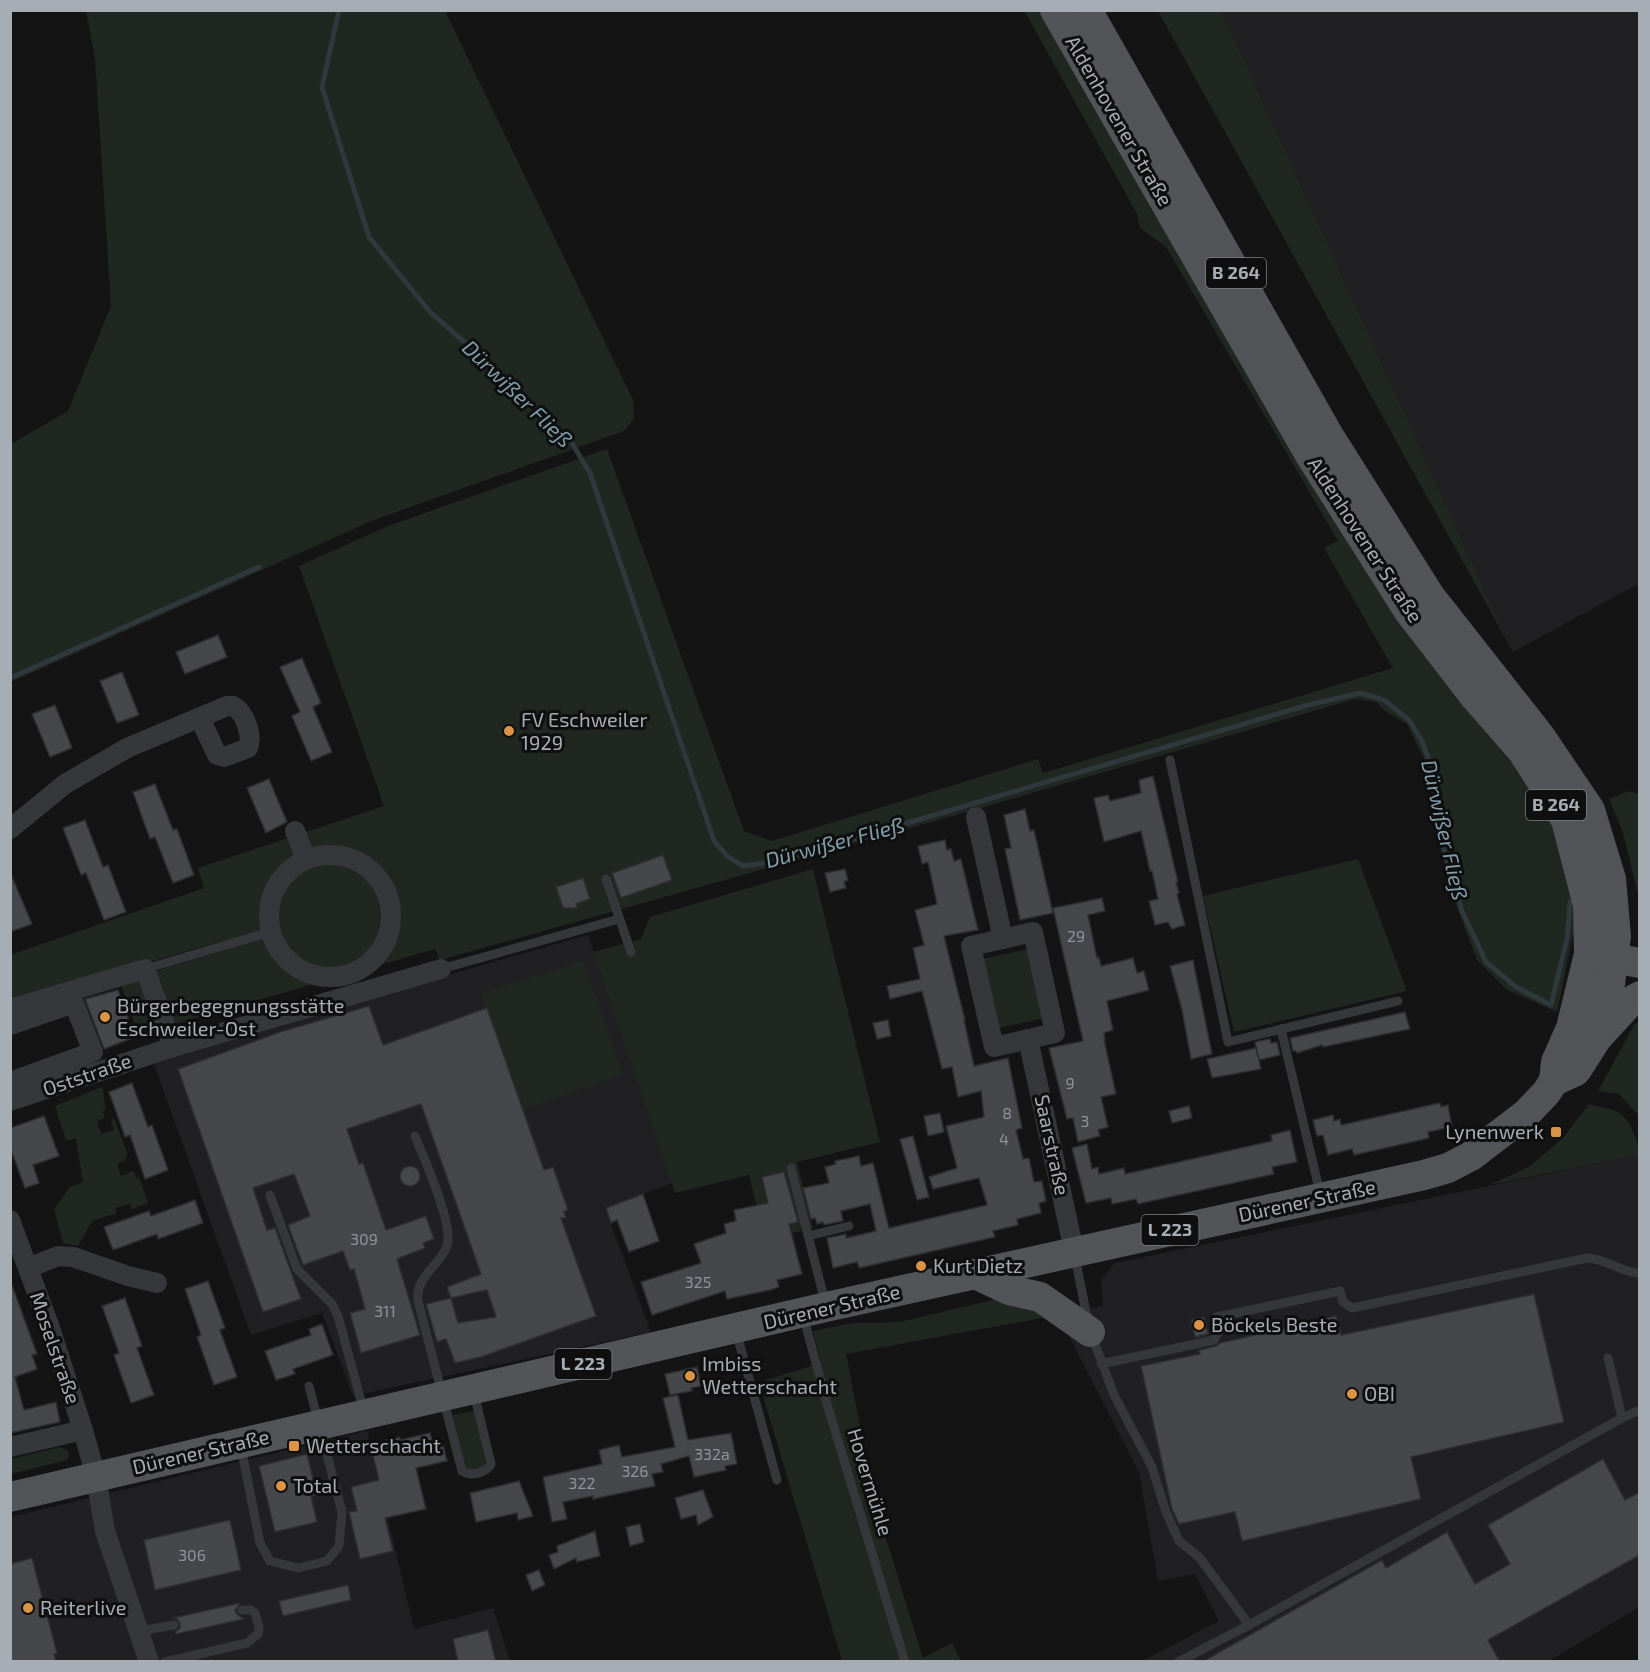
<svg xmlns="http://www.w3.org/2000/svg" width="1650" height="1672" font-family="'Exo 2',sans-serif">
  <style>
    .built { fill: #202022 }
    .green { fill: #202720 }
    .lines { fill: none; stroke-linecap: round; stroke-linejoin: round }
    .stream { stroke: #2f383c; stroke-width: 5 }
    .building { fill: #46474a; stroke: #2e2e31; stroke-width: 1.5; fill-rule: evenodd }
    .lane { stroke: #35373a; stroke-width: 9 }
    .street { stroke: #35373a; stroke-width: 20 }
    .primary { stroke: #525458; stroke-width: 30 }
    .poi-dot { fill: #db9346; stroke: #0f0f10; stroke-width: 2 }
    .labels { text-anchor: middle; stroke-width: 6; stroke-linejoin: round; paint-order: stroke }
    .number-label { font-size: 16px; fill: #8f949a }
    .shield { fill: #0f0f10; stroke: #797e83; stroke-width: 1.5 }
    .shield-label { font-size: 18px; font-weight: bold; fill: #a7adb4 }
    .street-label { font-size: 20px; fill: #a7adb4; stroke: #0f0f10 }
    .poi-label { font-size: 20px; fill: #a7adb4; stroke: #0f0f10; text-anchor: start }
    .water-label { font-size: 21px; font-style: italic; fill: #829eab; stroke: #0f0f10 }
  </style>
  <rect width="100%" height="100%" fill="#141415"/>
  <g class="built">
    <path d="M1222,11H1639V590L1636,585L1513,652Z"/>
    <path d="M588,935L672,1183L605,1208L651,1332L353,1396L322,1313L251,1335L154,1064L217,1041Z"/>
    <path d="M1639,1155V1607L1549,1661H1142L1219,1621L1195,1574L1158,1581L1139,1472L1058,1315L1103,1306L1101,1280L1115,1263Z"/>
    <path d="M367,1431L414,1629L493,1608L510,1661H11L10,1517Z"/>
  </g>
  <g class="green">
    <path d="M1024,10L1044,11L1553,827L1573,888L1576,920L1557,1012L1507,990L1477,960L1452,894L1440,845L1427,765L1407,724L1386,712L1376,702L1355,699L974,810L440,960L435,949L182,1022L140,1039L120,982L225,950L222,941L11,1002L10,955L204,888L198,868L384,806L299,566L388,526L607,449L744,831L772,841L1038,759L1043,773L1393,668L1324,548L1338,541L1166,247L1140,228L1137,214Z"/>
    <path d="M86,11H445L633,400L634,419L624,431L374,520L11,682V444L68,411L111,306L95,58Z"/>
    <path d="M1158,11H1222L1513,652Z"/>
    <path d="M1629,791L1639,794V899L1623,833L1609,799Z"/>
    <path d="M1358,859L1407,991L1234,1032L1203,896Z"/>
    <path d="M813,869L880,1142L797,1162L813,1228L765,1239L749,1175L675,1193L593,952L641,939L650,917Z"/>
    <path d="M1028,949L1044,1018L999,1028L983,959Z"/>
    <path d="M583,961L623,1075L523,1109L481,993Z"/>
    <path d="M1639,1021V1116L1619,1094L1598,1091L1634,1025Z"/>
    <path d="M102,1087C105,1095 103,1100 106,1108L103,1111L105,1118L97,1121L101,1134L114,1130L111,1120L114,1118L128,1155L125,1157L126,1160L117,1164L121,1176L134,1171L136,1178L139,1177L148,1203L132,1209L130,1204L115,1208L117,1213L92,1221L78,1246L63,1243L54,1209L70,1187L83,1182L76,1139L66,1140L55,1106Z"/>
    <path d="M1589,1104C1598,1107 1610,1108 1618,1112C1629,1118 1640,1143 1639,1155L1489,1185L1529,1167L1563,1138Z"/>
    <path d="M997,1299L1058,1315L846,1354L875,1503L923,1658L952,1643L961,1661H842L762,1392L766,1380L821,1363L813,1331L853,1323L900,1322Z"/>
    <path d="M474,1411L486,1464L484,1468L469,1471L464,1469L453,1415Z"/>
    <path d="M60,1447L68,1451L69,1455L67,1460L11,1474V1459Z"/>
  </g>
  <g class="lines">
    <g class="stream">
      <path d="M339,10L322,87L369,237L430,312L500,373L570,440L590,473L714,841L727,856L743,866L775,862L1308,705L1360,693L1384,700L1409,720L1422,741L1433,771L1444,851L1462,911L1486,962L1516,987L1551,1005L1567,939L1570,902"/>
      <path d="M10,678L259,567"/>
    </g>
  </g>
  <g class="building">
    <path d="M218,635L227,657L185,674L176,652Z"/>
    <path d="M302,658L321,703L313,707L332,752L311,761L292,716L300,712L280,667Z"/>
    <path d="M122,672L139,715L117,723L100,681Z"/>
    <path d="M55,705L72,748L50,757L32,714Z"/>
    <path d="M1153,776L1178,882H1176L1179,893L1177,894L1185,925L1172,929L1168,922L1155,925L1149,901L1158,899L1152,871H1150L1141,831L1104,842L1094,798L1108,795L1110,801L1141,793L1139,780Z"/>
    <path d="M269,779L287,822L266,833L247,788Z"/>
    <path d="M155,784L173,830L177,829L194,875L173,883L155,837L150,839L133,792Z"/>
    <path d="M1025,809L1030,831L1034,830L1053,913L1020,920L1005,849L1011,848L1004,815Z"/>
    <path d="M85,820L103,867L108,865L126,912L104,920L86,873L81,875L63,828Z"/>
    <path d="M945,840L947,850L951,849L954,861L961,859L978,930L944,936L965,1020H964L974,1066L1008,1058L1022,1128L1016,1130L1023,1159L1029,1158L1034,1182L1042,1181L1046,1201L1039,1203L1041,1213L1017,1219L1018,1225L993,1231L995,1237L859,1268L857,1262L833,1268L827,1238L846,1234V1238L876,1231L870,1204L841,1211L843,1221L824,1225L823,1222L817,1224L815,1218L811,1219L803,1188L829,1183L825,1167L836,1164L835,1161L859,1156L861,1166L873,1163L889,1228L987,1205L979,1178L933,1189L929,1177L957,1168L946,1126L984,1117L981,1091L958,1097L952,1067L942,1069L922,991L890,999L887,986L920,979L913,948L924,945L915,910L937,904L928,862L922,864L918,846Z"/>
    <path d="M663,855L672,880L621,898L612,873Z"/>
    <path d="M845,869L848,880L844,882L846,888L830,892L825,873Z"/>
    <path d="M10,872L32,924L10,932Z"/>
    <path d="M583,878L590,899L576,904L578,908H563L556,887Z"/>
    <path d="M1102,898L1105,911L1088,915L1097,958L1099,957L1101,966L1133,958L1137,973L1144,971L1149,990L1107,1001L1113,1030L1104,1033L1105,1040H1104L1116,1094L1101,1097L1108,1127L1098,1130L1100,1136L1078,1142L1073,1118L1067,1119L1049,1048L1083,1041L1053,908Z"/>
    <path d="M1193,960L1212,1054L1191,1059L1182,1010L1170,966Z"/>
    <path d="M118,990L135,1037L104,1049L85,999Z"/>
    <path d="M369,1006L383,1045L487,1008L544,1170L553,1167L568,1210L564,1211L566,1218H561L596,1316L481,1357L455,1363L446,1339L437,1342L426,1304L451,1298L447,1287L481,1274L421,1104L347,1129L359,1164L363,1163L386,1230L426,1216L434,1239L423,1243L425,1248L397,1259L420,1335L361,1353L350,1313L365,1309L354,1269L350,1270L343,1251L303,1265L288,1225L310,1216L294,1174L253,1188L267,1230L275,1228L301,1299L263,1312L178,1069L280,1032ZM487,1290L496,1317L458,1323L451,1298Z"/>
    <path d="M1405,1012L1410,1029L1323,1047L1322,1045L1297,1053L1296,1051H1293L1290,1038Z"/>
    <path d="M888,1020L891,1036L877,1039L873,1023Z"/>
    <path d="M1270,1039L1271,1043L1277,1042L1280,1055L1259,1060L1255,1042Z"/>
    <path d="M1256,1048L1261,1069L1212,1078L1207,1059Z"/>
    <path d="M132,1083L148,1127L152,1125L168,1170L145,1179L130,1135L125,1137L109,1092Z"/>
    <path d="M1440,1103L1441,1107L1448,1105L1452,1127L1428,1132L1429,1138L1421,1140L1354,1155L1352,1149L1328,1155L1323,1135L1317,1136L1313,1120L1333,1115L1334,1121L1340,1119L1341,1125Z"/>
    <path d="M1189,1106L1192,1118L1172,1123L1169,1111Z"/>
    <path d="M940,1113L944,1132L928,1136L924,1116Z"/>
    <path d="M44,1116L59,1156L33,1165L39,1183L25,1188L10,1147V1128Z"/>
    <path d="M1290,1130L1297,1162L1272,1167L1274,1174L1138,1204L1136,1199L1112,1204L1111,1198L1086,1203L1072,1148L1087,1144L1092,1169L1098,1167L1099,1174L1124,1168L1125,1174L1272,1141L1271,1135Z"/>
    <path d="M913,1136L929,1197L917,1200L900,1139Z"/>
    <circle cx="410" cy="1176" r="10"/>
    <path d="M784,1172L798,1222L789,1224L802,1274L777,1280L779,1287L770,1290L727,1299L725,1291L652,1315L641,1282L701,1263L694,1244L726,1233L724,1224L736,1221L734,1210L768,1203L762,1177Z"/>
    <path d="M643,1194L659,1241L629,1252L617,1220L611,1223L606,1208Z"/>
    <path d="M195,1200L203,1223L158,1239L157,1234L113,1250L104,1227L149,1211L151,1216Z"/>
    <path d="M208,1281L225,1328L220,1330L237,1377L214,1385L197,1337L201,1335L185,1289Z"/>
    <path d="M10,1285H12L37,1354L32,1355L37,1369L15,1377L24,1410L56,1402L60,1422L10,1433Z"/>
    <path d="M1534,1294L1564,1422L1411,1457L1421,1499L1242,1541L1235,1512L1179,1524L1172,1509L1141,1366L1200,1354L1199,1350L1216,1346L1220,1343L1336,1316L1341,1335Z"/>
    <path d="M125,1298L142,1346L137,1348L154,1395L131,1403L114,1355L119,1353L102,1306Z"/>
    <path d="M1204,1317L1208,1334L1195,1337L1191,1320Z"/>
    <path d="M322,1324L333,1355L293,1369L295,1374L276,1380L265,1351L311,1335L309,1329Z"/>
    <path d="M697,1367L701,1386L691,1388L692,1391L670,1395L665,1374Z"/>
    <path d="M678,1395L688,1440L731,1433L737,1464L725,1466L726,1470L694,1477L689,1456L661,1464L663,1472L652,1474L655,1486L593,1499V1496L563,1502L567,1519L552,1522L543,1477L602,1464L599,1450L619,1445L622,1457L675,1447L663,1398Z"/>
    <path d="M430,1433L433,1444L435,1443L436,1447L443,1445L447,1461L416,1468L426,1509L385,1518L393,1551L360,1559L349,1512L357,1511L351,1487L379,1480L370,1444L400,1437V1440Z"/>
    <path d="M307,1454L317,1495L311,1496L317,1522L275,1532L259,1466Z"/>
    <path d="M1603,1459L1625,1500L1640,1492V1555L1488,1640L1500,1662H1202L1382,1560L1386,1568L1447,1532L1475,1584L1510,1564L1488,1525Z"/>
    <path d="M519,1481L533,1516L518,1520L517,1513L476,1522L470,1493Z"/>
    <path d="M703,1490L713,1517L698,1525L696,1515L681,1519L675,1498Z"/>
    <path d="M230,1520L241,1570L155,1590L144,1540Z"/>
    <path d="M640,1524L644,1542L630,1546L626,1527Z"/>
    <path d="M595,1531L600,1556L577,1562L576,1558L554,1569L549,1555L558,1552L557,1546Z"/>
    <path d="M32,1558L57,1653L54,1654L56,1662H10V1564Z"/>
    <path d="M539,1570L545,1585L532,1591L526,1575Z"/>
    <path d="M348,1585L351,1600L283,1616L279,1601Z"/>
    <path d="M240,1603L235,1611L238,1615L244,1619L176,1634L175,1632L180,1628V1623L177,1619L173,1618Z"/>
    <path d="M488,1630L496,1662H458L453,1639Z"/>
  </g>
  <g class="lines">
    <g class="lane">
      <path d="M1170,760L1228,1042L1398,1001"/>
      <path d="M606,879L631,952"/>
      <path d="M145,969L270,932"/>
      <path d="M441,969L619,919"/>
      <path d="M1281,1029L1320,1193"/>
      <path d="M415,1136C424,1159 454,1224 447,1246C439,1267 415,1276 418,1301L462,1471C471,1477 486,1473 491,1464L474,1393"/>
      <path d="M791,1168L825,1302"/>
      <path d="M270,1195L297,1269L332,1304L338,1316L364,1412"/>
      <path d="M808,1236L849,1226"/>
      <path d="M1075,1257L1088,1322"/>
      <path d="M803,1315L827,1404L905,1662"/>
      <path d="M736,1331L777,1480"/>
      <path d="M1092,1336L1114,1395L1152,1467L1166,1512L1179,1541L1200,1558L1249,1625"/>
      <path d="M1608,1358L1622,1418"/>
      <path d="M1101,1364L1214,1340L1219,1331L1217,1317L1340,1291L1343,1302L1352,1308L1587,1258C1606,1258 1621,1273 1640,1273"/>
      <path d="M241,1447L260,1543L270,1561L298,1568L327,1561L339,1546L342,1512L309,1386"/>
      <path d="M139,1631L174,1625"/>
      <path d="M165,1662L247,1643L258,1634L259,1627L255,1613L251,1610H242"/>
      <path d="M1178,1662L1249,1625L1622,1418L1640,1410"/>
    </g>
    <g class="street">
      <path d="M976,817L1003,939"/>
      <path d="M10,829L65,784L127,748L227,706H233C245,712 253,736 248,748L224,757L217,755L200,718"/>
      <path d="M295,831L306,859"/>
      <circle cx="330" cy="916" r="61"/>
      <path d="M1033,932L1055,1033L994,1047L971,946Z"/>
      <path d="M10,1009L145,969L173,1047"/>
      <path d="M10,1025L74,1003L93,1052L10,1082"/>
      <path d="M1028,1039L1074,1251"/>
      <path d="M10,1101L173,1047L441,969"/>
      <path d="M10,1220L49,1325L83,1430L96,1477L105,1531L149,1662"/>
      <path d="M28,1268L58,1256L73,1257L128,1276L157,1283"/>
      <path d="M10,1447L83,1430"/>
    </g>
    <g class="primary">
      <path d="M1055,10L1310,455L1408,610L1475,697L1523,752L1566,820L1588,905L1589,954L1571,1028L1556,1062L1554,1081"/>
      <path d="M1595,955L1640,963"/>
      <path d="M1599,1036L1631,1001L1640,996"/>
      <path d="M975,1274L1009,1290L1040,1297L1090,1332"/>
      <path d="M10,1497L826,1307L1424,1175L1448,1168L1471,1156L1526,1114L1546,1093L1554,1081L1576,1071L1597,1038L1610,984L1616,936L1611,879L1590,810L1540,736L1430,596L1329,436L1087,10"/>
    </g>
  </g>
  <g class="poi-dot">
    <circle cx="509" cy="731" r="6"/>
    <circle cx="105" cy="1017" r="6"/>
    <rect x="1550" y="1126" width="12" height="12" rx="3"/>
    <circle cx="921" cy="1266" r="6"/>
    <circle cx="1199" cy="1325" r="6"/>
    <circle cx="690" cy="1376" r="6"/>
    <circle cx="1352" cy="1394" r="6"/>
    <rect x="288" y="1440" width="12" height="12" rx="3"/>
    <circle cx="281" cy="1486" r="6"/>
    <circle cx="28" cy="1608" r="6"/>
  </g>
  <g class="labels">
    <g class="number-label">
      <text x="1076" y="942">29</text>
      <text x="1070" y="1089">9</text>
      <text x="1007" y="1119">8</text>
      <text x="1085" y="1127">3</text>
      <text x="1004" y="1145">4</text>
      <text x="364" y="1245">309</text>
      <text x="698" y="1288">325</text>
      <text x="385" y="1317">311</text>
      <text x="712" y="1460">332a</text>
      <text x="635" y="1477">326</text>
      <text x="582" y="1489">322</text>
      <text x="192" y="1561">306</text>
    </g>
    <g class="shield">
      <rect x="1206" y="258" width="60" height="30" rx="4.5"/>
      <rect x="1526" y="790" width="60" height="30" rx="4.5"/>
      <rect x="1141.5" y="1215" width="57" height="30" rx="4.5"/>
      <rect x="554.5" y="1349" width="57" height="30" rx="4.5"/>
    </g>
    <g class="shield-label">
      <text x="1236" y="279">B 264</text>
      <text x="1556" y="811">B 264</text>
      <text x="1170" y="1236">L 223</text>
      <text x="583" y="1370">L 223</text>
    </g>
    <g class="street-label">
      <text transform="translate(1119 121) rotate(60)" y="7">Aldenhovener Straße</text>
      <text transform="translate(1365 540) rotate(57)" y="7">Aldenhovener Straße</text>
      <text transform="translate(87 1075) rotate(-19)" y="7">Oststraße</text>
      <text transform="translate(1052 1145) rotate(78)" y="7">Saarstraße</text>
      <text transform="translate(1307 1201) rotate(-12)" y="7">Dürener Straße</text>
      <text transform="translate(832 1307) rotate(-13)" y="7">Dürener Straße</text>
      <text transform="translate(55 1348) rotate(71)" y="7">Moselstraße</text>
      <text transform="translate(201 1452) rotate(-13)" y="7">Dürener Straße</text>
      <text transform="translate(870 1482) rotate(73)" y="7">Hovermühle</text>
    </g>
    <g class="poi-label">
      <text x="521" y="727">FV Eschweiler<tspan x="521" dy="23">1929</tspan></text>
      <text x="117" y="1013">Bürgerbegegnungsstätte<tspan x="117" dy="23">Eschweiler-Ost</tspan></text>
      <text x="1544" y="1139" text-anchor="end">Lynenwerk</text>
      <text x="933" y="1273">Kurt Dietz</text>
      <text x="1211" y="1332">Böckels Beste</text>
      <text x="702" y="1371">Imbiss<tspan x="702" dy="23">Wetterschacht</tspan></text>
      <text x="1364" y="1401">OBI</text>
      <text x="306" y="1453">Wetterschacht</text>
      <text x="293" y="1493">Total</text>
      <text x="40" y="1615">Reiterlive</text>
    </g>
    <g class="water-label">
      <text transform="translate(517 394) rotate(44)" y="7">Dürwißer Fließ</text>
      <text transform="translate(1444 830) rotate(77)" y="7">Dürwißer Fließ</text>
      <text transform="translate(835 843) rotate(-15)" y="7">Dürwißer Fließ</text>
    </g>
  </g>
  <rect width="1650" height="1672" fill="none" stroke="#a7adb4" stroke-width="24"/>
</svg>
